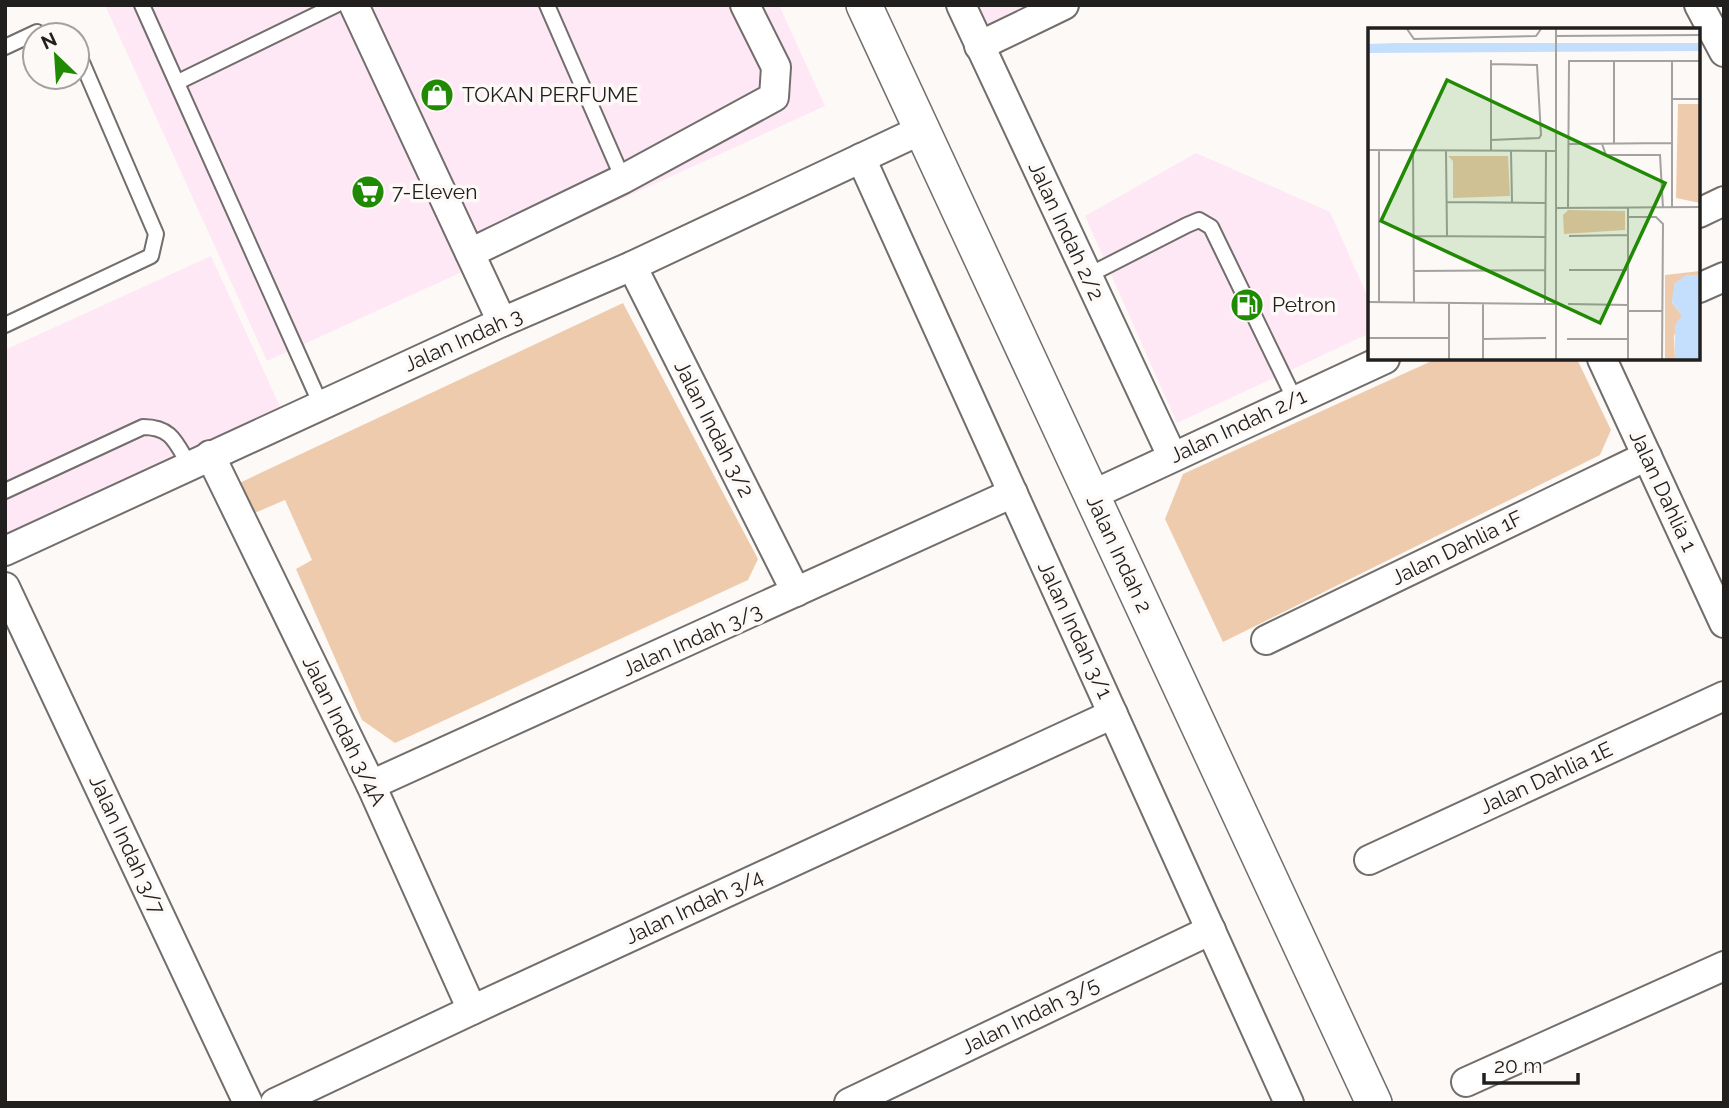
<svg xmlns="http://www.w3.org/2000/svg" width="1729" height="1108" font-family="Raleway,sans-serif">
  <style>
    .commercial { fill: #ffe8f5 }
    .green { fill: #eecbad }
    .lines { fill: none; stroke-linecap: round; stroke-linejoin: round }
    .service-casing { stroke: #716e6c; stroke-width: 18 }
    .minor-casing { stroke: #716e6c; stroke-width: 32 }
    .tertiary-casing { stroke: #716e6c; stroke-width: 38 }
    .service { stroke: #fff; stroke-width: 14 }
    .minor { stroke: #fff; stroke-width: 28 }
    .tertiary { stroke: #fff; stroke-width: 35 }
    .labels { text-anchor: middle; stroke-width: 7; stroke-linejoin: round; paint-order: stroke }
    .poi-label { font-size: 21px; fill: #21201f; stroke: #fcf9f7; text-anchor: start }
    .street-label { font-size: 21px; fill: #21201f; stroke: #fcf9f7 }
    .inset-road { fill: none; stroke: #a4a2a1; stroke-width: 2 }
    .view { fill: #218a04; fill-opacity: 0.15; stroke: #218a04; stroke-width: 3.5 }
    .inset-edge { fill: none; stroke: #21201f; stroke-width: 3.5 }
  </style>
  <rect width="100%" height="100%" fill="#fcf9f7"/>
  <g class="commercial">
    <path d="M105,5H779L825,106L267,361Z"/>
    <path d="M974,5H1038L985,31Z"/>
    <path d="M1196,153L1330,212L1370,302V333L1177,423L1085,216Z"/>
    <path d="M211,256L282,411L5,537V350Z"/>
  </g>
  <g class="green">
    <path d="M623,303L758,559L748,580L395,743L362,720L296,569L312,560L285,500L250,515L235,485Z"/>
    <path d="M1436,359H1577L1611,430L1600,455L1223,642L1165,519L1183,474Z"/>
  </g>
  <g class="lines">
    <defs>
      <g id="service">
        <path d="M142,5L321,405"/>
        <path d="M547,5L623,179"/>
        <path d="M5,47L37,32L41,35"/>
        <path d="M178,82L336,5"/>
        <path d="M1087,276L1187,225L1199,220L1211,227L1295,400"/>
        <path d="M5,325L151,256L156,234L81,60L77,58"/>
        <path d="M5,491L143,427C172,427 176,443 189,465"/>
      </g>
      <g id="minor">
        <path d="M354,5L502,322"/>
        <path d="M961,5L1172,456"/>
        <path d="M1699,5L1724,52"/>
        <path d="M979,46L1064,5"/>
        <path d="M861,158L1289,1103"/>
        <path d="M1699,213L1724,201"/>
        <path d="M470,253L623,179L774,97L776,67L745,5"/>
        <path d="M632,266L796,592"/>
        <path d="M1699,288L1724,277"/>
        <path d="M1602,359L1724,623"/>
        <path d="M210,455L371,785L472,1010"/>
        <path d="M1092,495L1385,359"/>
        <path d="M5,551L502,322L632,266L921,130"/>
        <path d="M5,587L248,1103"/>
        <path d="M1266,640L1647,456"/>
        <path d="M371,785L1013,493"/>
        <path d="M1369,860L1724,696"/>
        <path d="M1466,1082L1724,966"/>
        <path d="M275,1103L472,1010L1113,714"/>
        <path d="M849,1103L1211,930"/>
      </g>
      <path id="tertiary" d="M864,5L1374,1103"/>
    </defs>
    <use href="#service" class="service-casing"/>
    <use href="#minor" class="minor-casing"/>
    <use href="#tertiary" class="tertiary-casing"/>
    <use href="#service" class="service"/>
    <use href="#minor" class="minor"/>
    <use href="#tertiary" class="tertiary"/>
  </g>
  <defs>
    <symbol id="shop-disc" viewBox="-11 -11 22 22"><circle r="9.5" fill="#218a04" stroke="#fcf9f7"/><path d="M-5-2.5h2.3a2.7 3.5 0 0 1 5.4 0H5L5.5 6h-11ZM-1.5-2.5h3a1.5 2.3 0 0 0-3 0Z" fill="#fff"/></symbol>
    <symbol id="supermarket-disc" viewBox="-11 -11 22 22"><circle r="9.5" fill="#218a04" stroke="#fcf9f7"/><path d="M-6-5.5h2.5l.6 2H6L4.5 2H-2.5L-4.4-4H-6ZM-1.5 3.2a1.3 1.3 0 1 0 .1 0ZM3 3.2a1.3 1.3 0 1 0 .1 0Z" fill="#fff"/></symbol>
    <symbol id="fuel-disc" viewBox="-11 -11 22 22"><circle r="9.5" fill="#218a04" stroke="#fcf9f7"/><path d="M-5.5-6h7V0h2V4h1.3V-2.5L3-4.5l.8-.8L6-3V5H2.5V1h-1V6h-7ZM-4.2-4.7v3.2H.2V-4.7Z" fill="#fff"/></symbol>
  </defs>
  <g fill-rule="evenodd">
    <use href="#shop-disc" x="418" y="76" width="38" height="38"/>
    <use href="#supermarket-disc" x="349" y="173" width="38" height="38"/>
    <use href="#fuel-disc" x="1228" y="286" width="38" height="38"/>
  </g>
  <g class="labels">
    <g class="poi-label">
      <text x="462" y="102">TOKAN PERFUME</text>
      <text x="392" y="199">7-Eleven</text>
      <text x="1272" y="312">Petron</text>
    </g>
    <g class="street-label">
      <text transform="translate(1066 231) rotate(65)" y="7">Jalan Indah 2/2</text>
      <text transform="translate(463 340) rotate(-24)" y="7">Jalan Indah 3</text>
      <text transform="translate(1238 426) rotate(-25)" y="7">Jalan Indah 2/1</text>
      <text transform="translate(714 429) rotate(63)" y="7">Jalan Indah 3/2</text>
      <text transform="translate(1663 491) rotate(65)" y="7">Jalan Dahlia 1</text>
      <text transform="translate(1457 548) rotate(-26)" y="7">Jalan Dahlia 1F</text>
      <text transform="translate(1119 554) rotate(65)" y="7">Jalan Indah 2</text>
      <text transform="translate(1075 630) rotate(65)" y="7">Jalan Indah 3/1</text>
      <text transform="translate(692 640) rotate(-24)" y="7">Jalan Indah 3/3</text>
      <text transform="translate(344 731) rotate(64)" y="7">Jalan Indah 3/4A</text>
      <text transform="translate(1546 778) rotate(-25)" y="7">Jalan Dahlia 1E</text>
      <text transform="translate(127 845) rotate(65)" y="7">Jalan Indah 3/7</text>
      <text transform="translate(694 907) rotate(-25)" y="7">Jalan Indah 3/4</text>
      <text transform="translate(1030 1016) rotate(-26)" y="7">Jalan Indah 3/5</text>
    </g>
  </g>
  <g transform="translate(1368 28)">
    <rect width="332" height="332" fill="#fcf9f7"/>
    <path d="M310,76H332V175L308,170ZM80,128H140L142,168L85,170V133ZM200,182L257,183V202L196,206L195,187ZM332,243V248L307,255L304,275L314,287L306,308L307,331H297V247Z" fill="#eecbad"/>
    <path d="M332,15V23L0,25V16L27,15ZM318,247H332V331H307V297L314,287L304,275L305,266L307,255Z" fill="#c3dffd"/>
    <path class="inset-road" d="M39,1L46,11L168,8L173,1M188,8L332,7M123,32V123M246,33V116M304,33V179M123,36L169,37L173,107L171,110L123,112M304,71H332M200,116L304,115M234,116L238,127H292L295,180M0,122L188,123M11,122V274M45,123L46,275M78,123L79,208M143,123L144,174M79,174L178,175M200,179L201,33H332M188,180L332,179M260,189H288L295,196L294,331M45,208L177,209M201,208L260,207M201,242H260M46,243L177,242M0,274L187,276M81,275V331M177,276L178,123M200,276L260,277M260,283H295M0,310H81M115,311L178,310M199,311H260M115,331V275M188,331V1M260,331V180"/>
    <path class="view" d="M79,52L297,155L232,295L13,193Z"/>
    <rect width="332" height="332" class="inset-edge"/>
  </g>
  <rect width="1729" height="1108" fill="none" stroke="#21201f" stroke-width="14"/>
  <g transform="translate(56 56) rotate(335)"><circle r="33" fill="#fcf9f7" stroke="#a4a2a1" stroke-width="2"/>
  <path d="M0-5L12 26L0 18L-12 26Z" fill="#218a04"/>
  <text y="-10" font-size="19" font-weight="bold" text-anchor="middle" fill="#21201f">N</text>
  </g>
  <path d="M1484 1073v10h94v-10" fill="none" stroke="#21201f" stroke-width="3.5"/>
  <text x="1494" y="1073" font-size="21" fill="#21201f" stroke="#fcf9f7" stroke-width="5" paint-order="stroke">20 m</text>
</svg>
